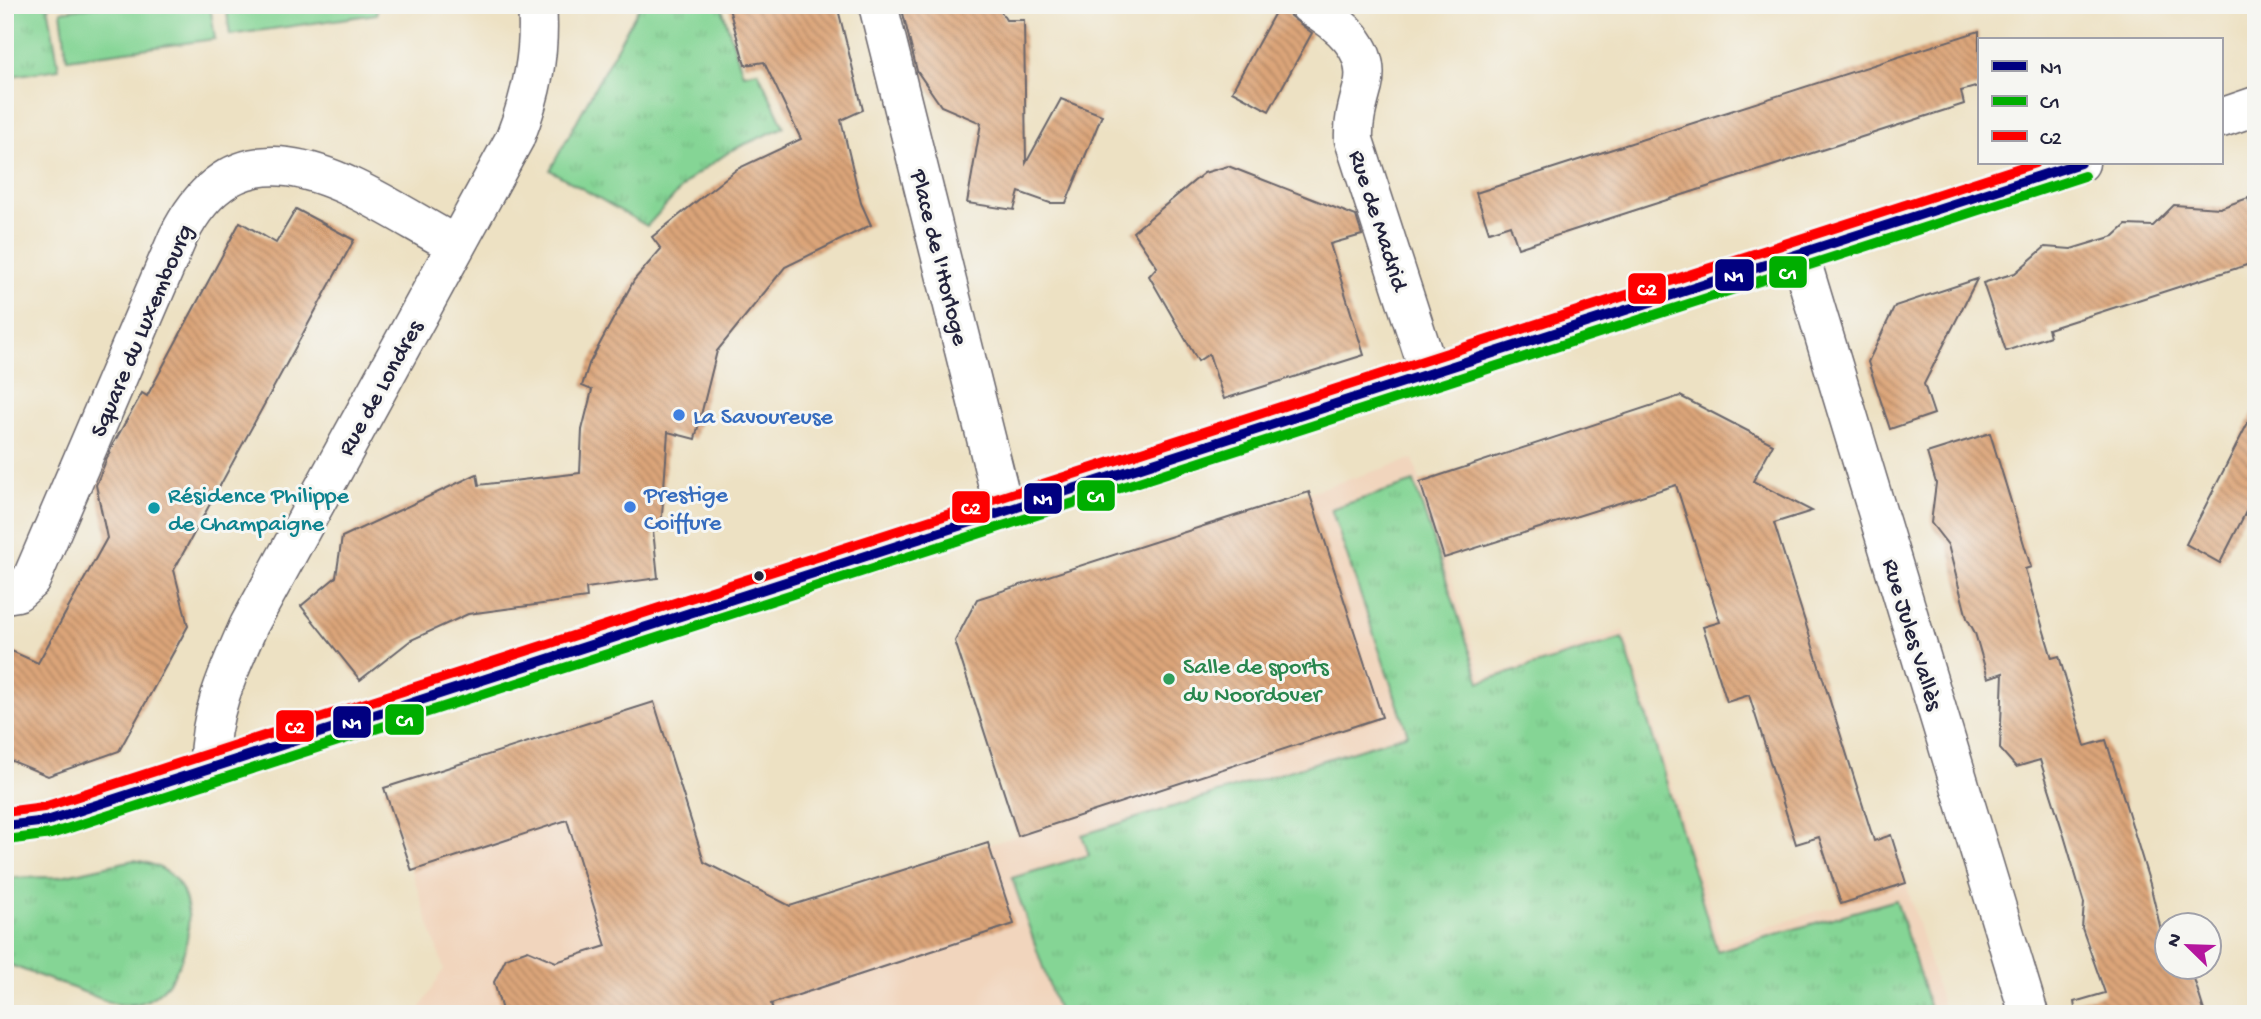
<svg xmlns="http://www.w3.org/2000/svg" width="2261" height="1019" font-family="'Gochi Hand',sans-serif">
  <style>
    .built { fill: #f1d5bd }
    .grass { fill: url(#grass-tufts); stroke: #547c68; stroke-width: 2 }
    .park { fill: #85d595; stroke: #547c68; stroke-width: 2 }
    .building { fill: url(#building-back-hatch) }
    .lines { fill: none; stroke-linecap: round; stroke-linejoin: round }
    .minor-casing { stroke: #69656b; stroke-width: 41 }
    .tertiary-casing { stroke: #69656b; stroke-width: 41 }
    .minor { stroke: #fff; stroke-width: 38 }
    .tertiary { stroke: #fff; stroke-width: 38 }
    .bus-1-casing { stroke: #f6f6f2; stroke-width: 16 }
    .bus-2-casing { stroke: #f6f6f2; stroke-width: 16 }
    .bus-3-casing { stroke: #f6f6f2; stroke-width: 16 }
    .bus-1 { stroke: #010080; stroke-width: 10 }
    .bus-2 { stroke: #00ae00; stroke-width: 10 }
    .bus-3 { stroke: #fe0000; stroke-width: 10 }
    .shop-dot { fill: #3f7fe0; stroke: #f6f6f2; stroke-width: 2.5 }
    .culture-dot { fill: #0f9aa8; stroke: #f6f6f2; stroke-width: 2.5 }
    .bus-dot { fill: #22223b; stroke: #f6f6f2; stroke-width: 2.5 }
    .leisure-dot { fill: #2e9e5b; stroke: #f6f6f2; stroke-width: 2.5 }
    .labels { text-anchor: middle; stroke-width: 6; stroke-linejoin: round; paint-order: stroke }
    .street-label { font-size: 24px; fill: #22223b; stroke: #f6f6f2 }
    .shop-label { font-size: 24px; fill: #366cbe; stroke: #f6f6f2; text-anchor: start }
    .culture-label { font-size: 24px; fill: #0d838f; stroke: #f6f6f2; text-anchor: start }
    .leisure-label { font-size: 24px; fill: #27864d; stroke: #f6f6f2; text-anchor: start }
    .line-badge { stroke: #f6f6f2; stroke-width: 2.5 }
    .badge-label { font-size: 19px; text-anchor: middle; font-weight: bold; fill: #fff }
  </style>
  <defs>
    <pattern id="grass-tufts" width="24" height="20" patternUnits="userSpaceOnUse" patternTransform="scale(1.75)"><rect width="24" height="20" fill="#85d595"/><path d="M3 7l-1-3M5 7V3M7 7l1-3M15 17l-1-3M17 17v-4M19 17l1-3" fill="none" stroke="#73b781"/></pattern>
    <pattern id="building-back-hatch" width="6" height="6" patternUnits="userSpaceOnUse" patternTransform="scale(1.75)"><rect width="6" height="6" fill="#dca579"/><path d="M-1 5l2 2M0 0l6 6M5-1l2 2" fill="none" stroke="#b28664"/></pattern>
  </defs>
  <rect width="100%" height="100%" fill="#f6f6f2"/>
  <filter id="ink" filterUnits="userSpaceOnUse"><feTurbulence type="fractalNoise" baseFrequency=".0143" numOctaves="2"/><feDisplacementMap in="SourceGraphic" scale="14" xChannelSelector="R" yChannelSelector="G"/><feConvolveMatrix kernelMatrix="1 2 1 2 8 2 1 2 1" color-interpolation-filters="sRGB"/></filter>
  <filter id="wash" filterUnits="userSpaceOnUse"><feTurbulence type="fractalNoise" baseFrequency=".00686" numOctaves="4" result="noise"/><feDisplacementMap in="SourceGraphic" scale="28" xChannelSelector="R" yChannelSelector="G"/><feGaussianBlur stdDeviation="1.57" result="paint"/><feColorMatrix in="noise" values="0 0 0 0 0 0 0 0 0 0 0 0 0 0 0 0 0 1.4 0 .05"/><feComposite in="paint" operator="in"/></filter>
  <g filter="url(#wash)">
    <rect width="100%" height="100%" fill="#ede1c3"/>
    <path class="built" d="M1413,459L1483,678L1624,630L1721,942L1906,883L1945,1014H417L444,969L384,788L654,702L704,861L790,906L1052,825L1382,717L1309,492Z"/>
    <g class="grass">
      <path d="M5,5H48L59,69L5,77Z"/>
      <path d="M640,5H721L743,74L758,71L784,127L732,150L691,178L647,226L550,170Z"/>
      <path d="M1414,482L1480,682L1623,638L1717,951L1896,900L1932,1014H1059L1012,878L1089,855L1082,835L1408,734L1331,509Z"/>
      <path d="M134,860C153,863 173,871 182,890C202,932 174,1014 117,1004C105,1002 93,995 81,991C56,982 31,973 5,963V878L57,877Z"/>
    </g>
    <g class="park">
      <path d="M102,5H210L215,39L67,59L61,11Z"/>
      <path d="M226,5H376L377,14L230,35Z"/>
    </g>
    <g id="blocks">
      <g class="building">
        <path d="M728,5H837L863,110L841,120L861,203L871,225L785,267L717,351L695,439L668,432L661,529L653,530L658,578L586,588L587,598L468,614L411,640L360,680L301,606L336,577L342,537L477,474L479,485L580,473L582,430L592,390L582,386L589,364L634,280L661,249L652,237L737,169L801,139L764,62L745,65Z"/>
        <path d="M901,5H997L1006,20H1024L1026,163L1061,99L1102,115L1066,203H1050L1019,192L1014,210L967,203L981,123L941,106L917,71Z"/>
        <path d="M1279,5H1287L1290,16L1312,33L1269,111L1232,91Z"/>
        <path d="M1979,31V86L1961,91L1964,104L1518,248L1510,225L1489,232L1476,193Z"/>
        <path d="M1228,166L1356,216L1362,235L1330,244L1364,355L1224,399L1209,354L1198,361L1149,276L1157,267L1133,232L1204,173Z"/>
        <path d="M2248,198L2256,221V262L2048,329L2050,336L2006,351L1983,283L2015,273L2045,247L2071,249L2114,236L2126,225L2153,226L2174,205L2220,208Z"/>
        <path d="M296,209L354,240L174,570L188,626L119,751L48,776L5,758V648L38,663L107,538L96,485L112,446L142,393L147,396L240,222L276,243Z"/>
        <path d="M1977,279L1924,384L1934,414L1890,429L1868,362L1895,306Z"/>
        <path d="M1680,396L1773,444L1753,481L1812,511L1774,523L1874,841L1891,835L1906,883L1841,904L1819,837L1796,844L1749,695L1727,702L1703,627L1720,622L1676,485L1444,558L1420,482Z"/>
        <path d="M2256,407V492L2220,563L2186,544Z"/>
        <path d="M1990,433L2031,567L2025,569L2052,658L2059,656L2085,746L2106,740L2150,884L2166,951V967H2171L2173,974L2191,969L2205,1014H2076L2074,1002L2105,993L2082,928L2084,903L2062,829L2040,760L2016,767L2000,749L2003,673L1988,678L1975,633L1967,618L1948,545L1931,523L1936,483L1927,453Z"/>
        <path d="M1309,492L1382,717L1018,836L955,641L977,599Z"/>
        <path d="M654,702L704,862L790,906L988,843L1014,924L771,1004L774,1014H503L494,982L506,958L528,950L556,962L606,946L567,820L412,871L384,788Z"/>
      </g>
    </g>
  </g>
  <g filter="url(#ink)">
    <use href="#blocks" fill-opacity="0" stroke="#69656b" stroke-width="2"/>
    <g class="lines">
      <defs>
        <g id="minor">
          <path d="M878,5L1004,510"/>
          <path d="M1309,5C1338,22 1372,48 1363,86C1358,105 1353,120 1354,140L1429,372"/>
          <path d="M1799,253L2029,1014"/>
          <path d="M5,594L17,592L31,580L178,237C246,100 363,195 456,245"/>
          <path d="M209,767C208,715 228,672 249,625L515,138C532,94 541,52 537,5"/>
        </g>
        <g id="tertiary">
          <path d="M2221,118L2256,106"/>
          <path d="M5,826L47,821L2080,163"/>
        </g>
      </defs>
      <use href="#minor" class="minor-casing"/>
      <use href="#tertiary" class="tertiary-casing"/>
      <use href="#minor" class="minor"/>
      <use href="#tertiary" class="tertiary"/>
      <defs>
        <path id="bus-1" d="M5,826L47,821L2080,163"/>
        <path id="bus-2" d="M7,840L51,834L2084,176"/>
        <path id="bus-3" d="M5,812L44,807L2035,163"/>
      </defs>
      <use href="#bus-1" class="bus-1-casing"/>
      <use href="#bus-2" class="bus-2-casing"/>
      <use href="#bus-3" class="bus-3-casing"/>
      <use href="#bus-1" class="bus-1"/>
      <use href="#bus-2" class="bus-2"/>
      <use href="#bus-3" class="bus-3"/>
    </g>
  </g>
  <g class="shop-dot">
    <circle cx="679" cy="415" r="7"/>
    <circle cx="630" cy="507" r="7"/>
  </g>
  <circle class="culture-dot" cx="154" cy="508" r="7"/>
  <circle class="bus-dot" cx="759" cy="576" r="6"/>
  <circle class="leisure-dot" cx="1169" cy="679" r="7"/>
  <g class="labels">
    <g class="street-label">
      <text transform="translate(1380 220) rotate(72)" y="8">Rue de Madrid</text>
      <text transform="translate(941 257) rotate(76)" y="8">Place de l'Horloge</text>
      <text transform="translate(140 330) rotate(-67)" y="8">Square du Luxembourg</text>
      <text transform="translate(379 387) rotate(-61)" y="8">Rue de Londres</text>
      <text transform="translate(1914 634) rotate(73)" y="8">Rue Jules Vallès</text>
    </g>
    <g class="shop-label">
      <text x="693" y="423">La Savoureuse</text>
      <text x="644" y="501">Prestige<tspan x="644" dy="28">Coiffure</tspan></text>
    </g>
    <g class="culture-label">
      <text x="168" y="502">Résidence Philippe<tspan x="168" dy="28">de Champaigne</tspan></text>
    </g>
    <g class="leisure-label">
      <text x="1183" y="673">Salle de sports<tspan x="1183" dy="28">du Noordover</tspan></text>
    </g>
  </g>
  <g class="line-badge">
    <rect x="1768" y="255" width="40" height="34" rx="7" fill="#00ae00"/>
    <rect x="1714" y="258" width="41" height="34" rx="7" fill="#010080"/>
    <rect x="1627" y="272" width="40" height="33" rx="7" fill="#fe0000"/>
    <rect x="1076" y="479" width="40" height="33" rx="7" fill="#00ae00"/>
    <rect x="1023" y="482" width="40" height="33" rx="7" fill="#010080"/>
    <rect x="951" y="490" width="40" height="34" rx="7" fill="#fe0000"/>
    <rect x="384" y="703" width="41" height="33" rx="7" fill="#00ae00"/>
    <rect x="332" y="705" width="40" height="34" rx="7" fill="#010080"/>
    <rect x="275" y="709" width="40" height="34" rx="7" fill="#fe0000"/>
  </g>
  <g class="badge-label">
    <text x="1788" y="279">C1</text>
    <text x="1734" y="282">N1</text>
    <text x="1647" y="295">C2</text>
    <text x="1096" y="502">C1</text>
    <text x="1043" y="505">N1</text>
    <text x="971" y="514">C2</text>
    <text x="405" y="726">C1</text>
    <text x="352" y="729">N1</text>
    <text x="295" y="733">C2</text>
  </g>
  <rect width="2261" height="1019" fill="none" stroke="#f6f6f2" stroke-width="28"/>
  <rect x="1978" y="38" width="245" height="126" fill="#f6f6f2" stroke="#a1a1a9" stroke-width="2"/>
  <rect x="1992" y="61" width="35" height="10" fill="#010080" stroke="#a1a1a9" stroke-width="2"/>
  <text x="2040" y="74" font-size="21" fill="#22223b">N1</text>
  <rect x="1992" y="96" width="35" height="10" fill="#00ae00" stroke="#a1a1a9" stroke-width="2"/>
  <text x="2040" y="108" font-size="21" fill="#22223b">C1</text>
  <rect x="1992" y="131" width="35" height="10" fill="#fe0000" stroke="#a1a1a9" stroke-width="2"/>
  <text x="2040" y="144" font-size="21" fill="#22223b">C2</text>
  <g transform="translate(2188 946) rotate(293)"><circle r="33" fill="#f6f6f2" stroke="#a1a1a9" stroke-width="2"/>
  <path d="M0-5L12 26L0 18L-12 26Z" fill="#b5179e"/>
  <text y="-10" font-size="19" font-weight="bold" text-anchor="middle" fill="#22223b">N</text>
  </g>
</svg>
